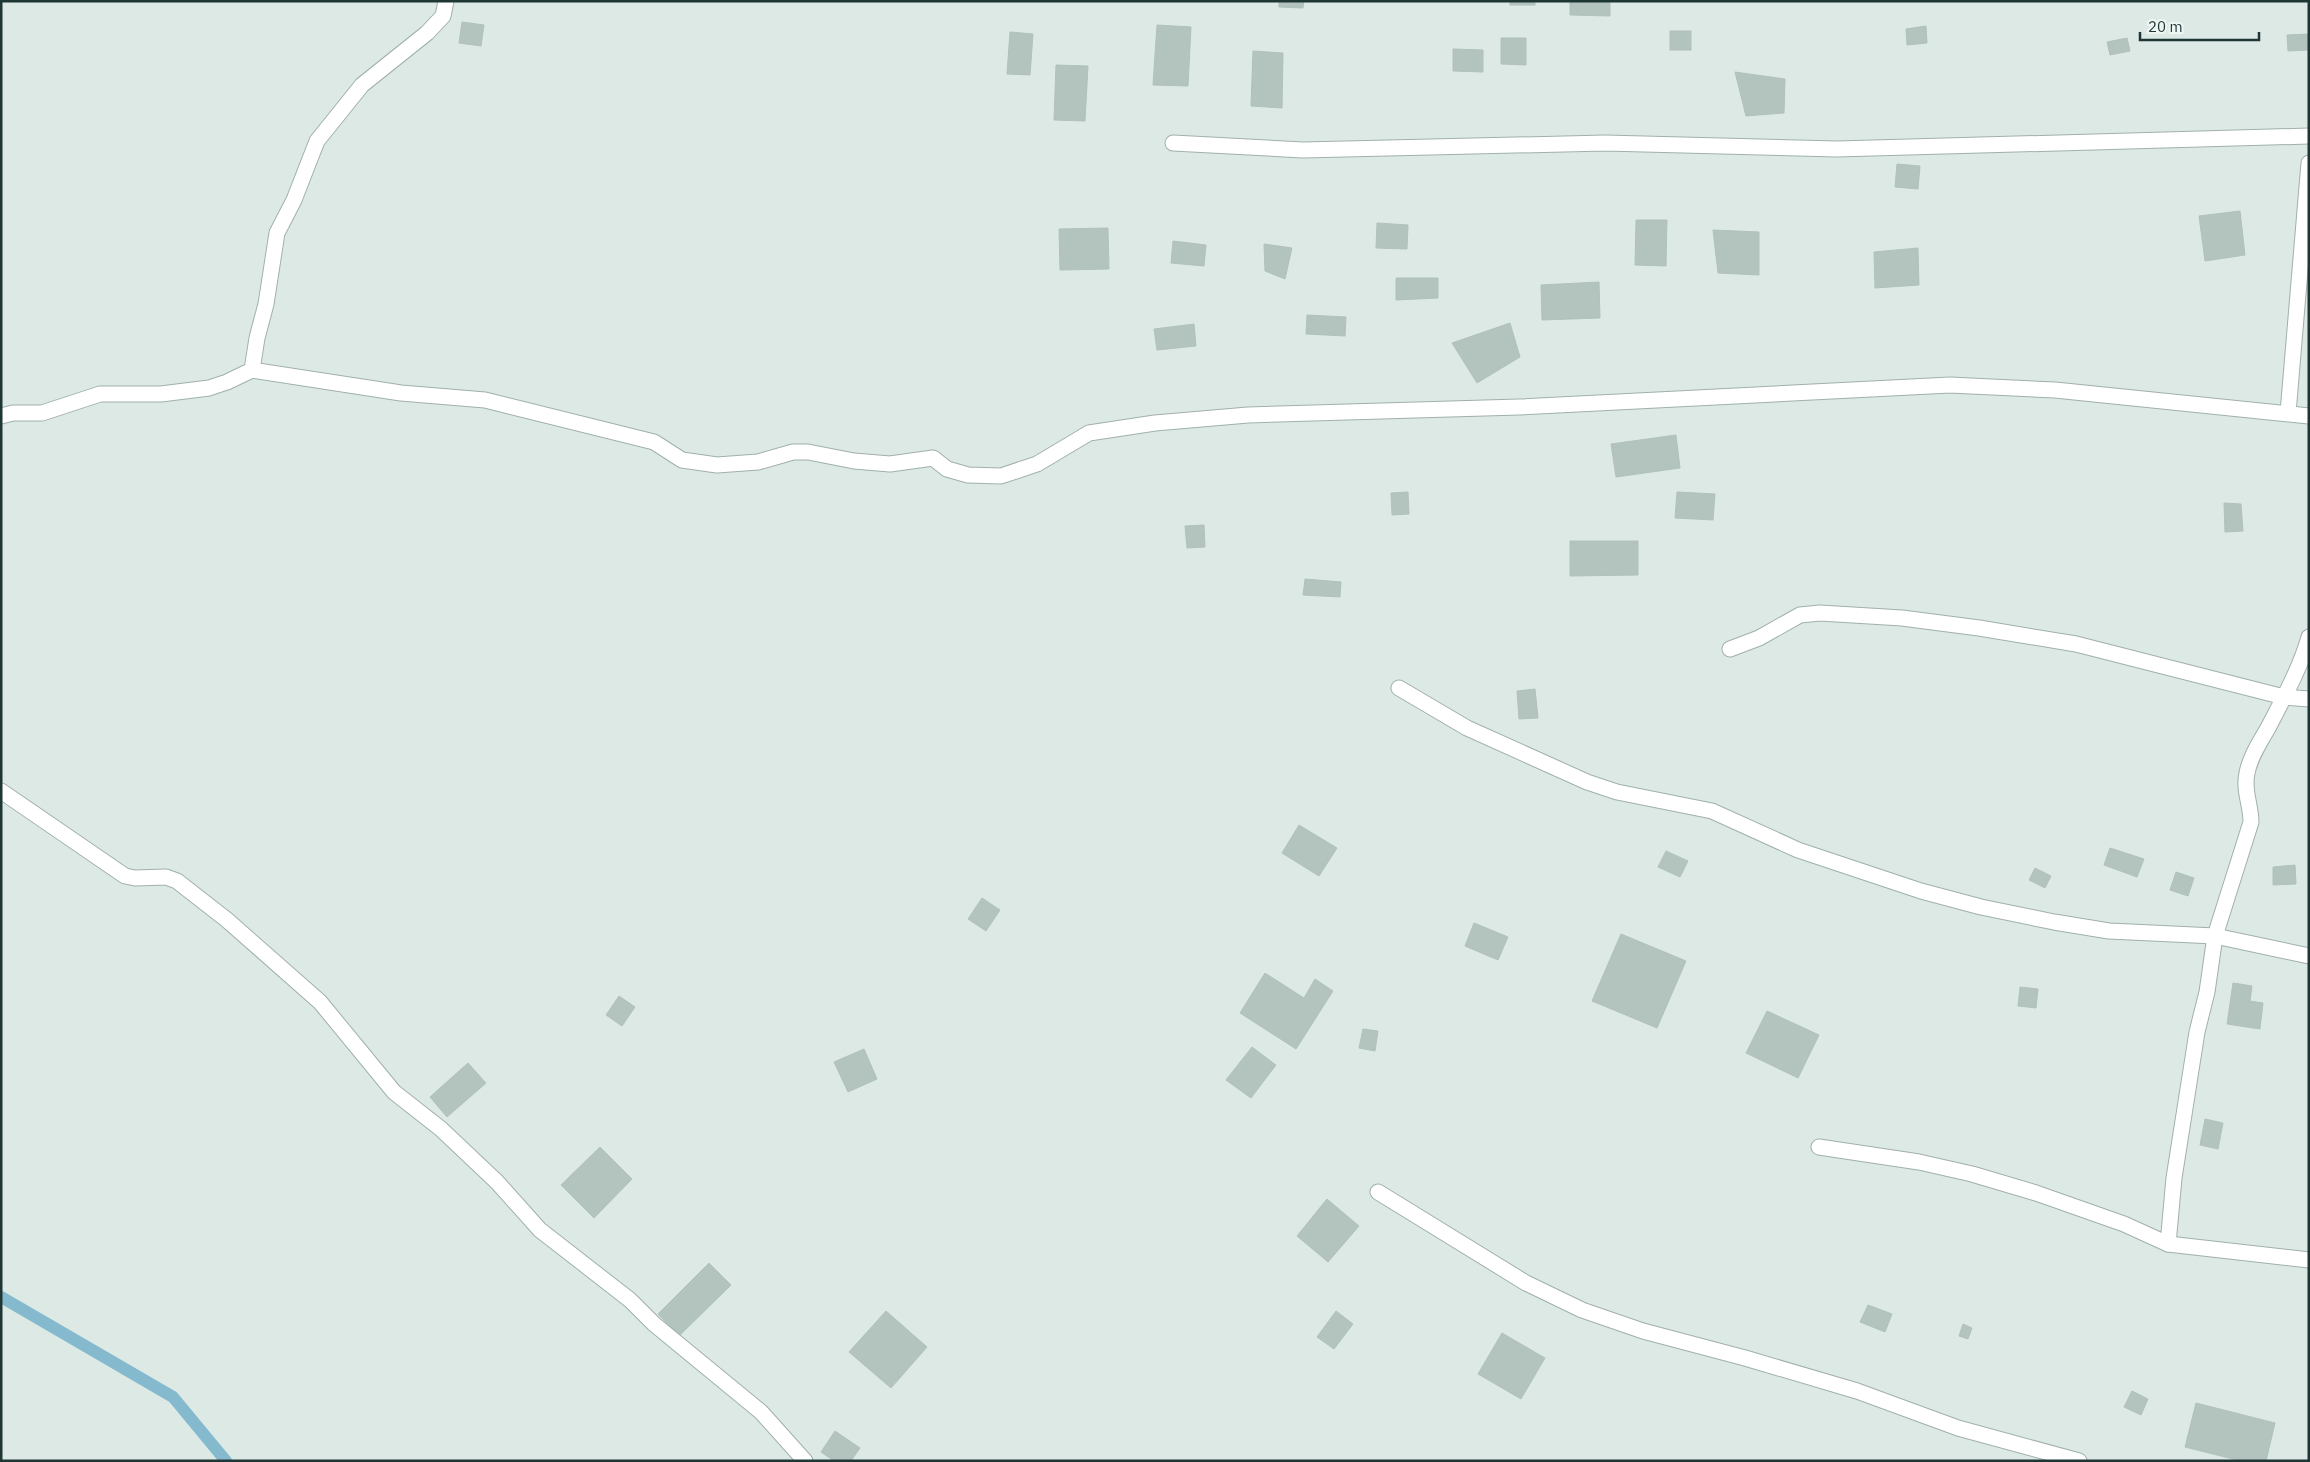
<svg xmlns="http://www.w3.org/2000/svg" width="2310" height="1462" font-family="'IBM Plex Sans',sans-serif">
  <style>
    .lines { fill: none; stroke-linecap: round; stroke-linejoin: round }
    .stream { stroke: #85bace; stroke-width: 12 }
    .building { fill: #b3c3be; stroke: #b0c2bc }
    .minor-casing { stroke: #a0b0ac; stroke-width: 17 }
    .minor { stroke: #fff; stroke-width: 15 }
  </style>
  <rect width="100%" height="100%" fill="#dde9e5"/>
  <g class="lines">
    <path class="stream" d="M1,1297L173,1397L226,1461"/>
  </g>
  <g class="building">
    <path d="M1279,1H1304L1303,8L1279,7Z"/>
    <rect x="1510" y="1" width="25" height="4"/>
    <path d="M1570,1H1610V16L1570,15Z"/>
    <path d="M462,22L484,25L481,46L459,43Z"/>
    <path d="M1157,25L1191,27L1188,86L1153,85Z"/>
    <path d="M1926,26L1927,43L1907,45L1906,29Z"/>
    <rect x="1670" y="31" width="21" height="19"/>
    <path d="M1010,32L1033,34L1030,75L1007,74Z"/>
    <path d="M2309,34V50L2288,51L2287,35Z"/>
    <path d="M1501,38H1526V65L1501,64Z"/>
    <path d="M2127,38L2130,51L2110,55L2107,42Z"/>
    <path d="M1453,49L1483,50V72L1453,71Z"/>
    <path d="M1253,51L1283,53L1282,108L1251,106Z"/>
    <path d="M1056,65L1088,66L1085,121L1054,120Z"/>
    <path d="M1735,72L1785,79L1784,113L1746,116Z"/>
    <path d="M1897,164L1920,166L1918,189L1895,187Z"/>
    <path d="M2240,211L2245,255L2205,261L2199,216Z"/>
    <path d="M1636,220H1667L1666,266L1635,265Z"/>
    <path d="M1377,223L1408,225L1407,249L1376,248Z"/>
    <path d="M1108,228L1109,269L1060,270L1059,229Z"/>
    <path d="M1713,230L1759,232V275L1718,273Z"/>
    <path d="M1173,241L1206,245L1204,266L1171,263Z"/>
    <path d="M1264,244L1292,248L1285,279L1265,271Z"/>
    <path d="M1918,248L1919,285L1875,288L1874,252Z"/>
    <path d="M1396,278H1438V298L1396,300Z"/>
    <path d="M1599,282L1600,318L1542,320L1541,285Z"/>
    <path d="M1307,315L1346,317L1345,336L1306,334Z"/>
    <path d="M1510,323L1520,357L1477,383L1452,343Z"/>
    <path d="M1194,324L1196,346L1157,350L1154,329Z"/>
    <path d="M1676,435L1680,468L1616,477L1611,444Z"/>
    <path d="M1408,492L1409,514L1392,515L1391,493Z"/>
    <path d="M1677,492L1715,494L1713,520L1675,518Z"/>
    <path d="M2224,503L2241,504L2243,531L2225,532Z"/>
    <path d="M1204,525L1205,547L1187,548L1185,526Z"/>
    <path d="M1570,541H1638V575L1570,576Z"/>
    <path d="M1305,579L1341,582L1340,597L1303,595Z"/>
    <path d="M1535,689L1538,718L1519,719L1517,691Z"/>
    <path d="M1299,825L1337,848L1319,876L1282,853Z"/>
    <path d="M2110,848L2144,859L2137,877L2104,865Z"/>
    <path d="M1666,851L1688,861L1680,877L1658,867Z"/>
    <path d="M2295,865L2296,884L2273,885V867Z"/>
    <path d="M2035,868L2051,876L2045,888L2029,880Z"/>
    <path d="M2176,872L2194,878L2188,896L2170,890Z"/>
    <path d="M982,898L1000,910L986,931L968,919Z"/>
    <path d="M1474,923L1508,937L1498,960L1465,946Z"/>
    <path d="M1621,934L1686,961L1657,1028L1592,1001Z"/>
    <path d="M1265,973L1304,998L1315,979L1333,991L1296,1049L1240,1013Z"/>
    <path d="M2233,983L2252,986L2250,1001L2263,1003L2260,1029L2227,1024Z"/>
    <path d="M2020,987L2038,989L2036,1008L2018,1006Z"/>
    <path d="M619,996L635,1007L622,1026L606,1015Z"/>
    <path d="M1767,1011L1819,1035L1798,1078L1746,1053Z"/>
    <path d="M1363,1029L1378,1031L1375,1051L1359,1048Z"/>
    <path d="M1252,1047L1276,1065L1251,1098L1226,1080Z"/>
    <path d="M864,1049L877,1079L848,1092L834,1062Z"/>
    <path d="M468,1063L486,1083L447,1117L430,1097Z"/>
    <path d="M2205,1119L2223,1123L2218,1149L2200,1145Z"/>
    <path d="M600,1147L632,1179L594,1218L561,1185Z"/>
    <path d="M1327,1199L1359,1226L1328,1262L1297,1236Z"/>
    <path d="M709,1263L731,1285L679,1336L658,1314Z"/>
    <path d="M1868,1305L1892,1314L1885,1332L1860,1322Z"/>
    <path d="M886,1311L927,1347L891,1388L849,1352Z"/>
    <path d="M1336,1311L1353,1324L1334,1349L1317,1337Z"/>
    <path d="M1963,1324L1972,1328L1968,1339L1959,1336Z"/>
    <path d="M1502,1333L1545,1358L1521,1399L1478,1374Z"/>
    <path d="M2132,1391L2148,1399L2141,1415L2124,1407Z"/>
    <path d="M2196,1403L2275,1423L2266,1461H2241L2185,1447Z"/>
    <path d="M835,1431L860,1448L851,1461H834L821,1452Z"/>
  </g>
  <g class="lines">
    <defs>
      <g id="minor">
        <path d="M1173,143L1303,150L1605,143L1837,149L2309,136"/>
        <path d="M252,370L257,338L266,304L277,233L294,200L317,141L362,85L427,33L443,16L446,1"/>
        <path d="M2288,413L2309,163"/>
        <path d="M1,416L13,413H42L100,394H161L209,388L227,382L252,370L401,393L485,400L654,442L682,460L717,465L758,462L793,452H808L854,461L890,464L933,458L947,469L968,475L1001,476L1037,464L1089,433L1155,423L1248,415L1519,407L1950,385L2055,390L2309,416"/>
        <path d="M1730,649L1759,638L1800,615L1820,613L1902,618L1979,628L2076,644L2284,697L2309,699"/>
        <path d="M1399,688L1467,728L1587,782L1617,792L1712,811L1798,850L1921,891L1981,907L2054,922L2109,931L2215,936L2309,956"/>
        <path d="M1,791L125,876L135,878L166,877L177,881L227,920L320,1002L394,1092L441,1129L497,1182L540,1230L630,1300L654,1324L761,1412L805,1461"/>
        <path d="M1819,1147L1919,1162L1972,1174L2036,1193L2124,1224L2168,1244L2309,1260"/>
        <path d="M1378,1192L1526,1283L1582,1310L1643,1331L1745,1358L1857,1391L1958,1428L2079,1461"/>
        <path d="M2168,1244L2174,1178L2197,1032L2207,992L2215,936L2251,822C2251,805 2243,790 2247,773C2250,757 2260,742 2268,728C2283,699 2300,669 2309,637"/>
      </g>
    </defs>
    <use href="#minor" class="minor-casing"/>
    <use href="#minor" class="minor"/>
  </g>
  <rect width="2310" height="1462" fill="none" stroke="#1f3734" stroke-width="5"/>
  <path d="M2140 32v8h119v-8" fill="none" stroke="#1f3734" stroke-width="2.5"/>
  <text x="2148" y="32" font-size="15" fill="#1f3734" stroke="#edf6f2" stroke-width="4" paint-order="stroke">20 m</text>
</svg>
